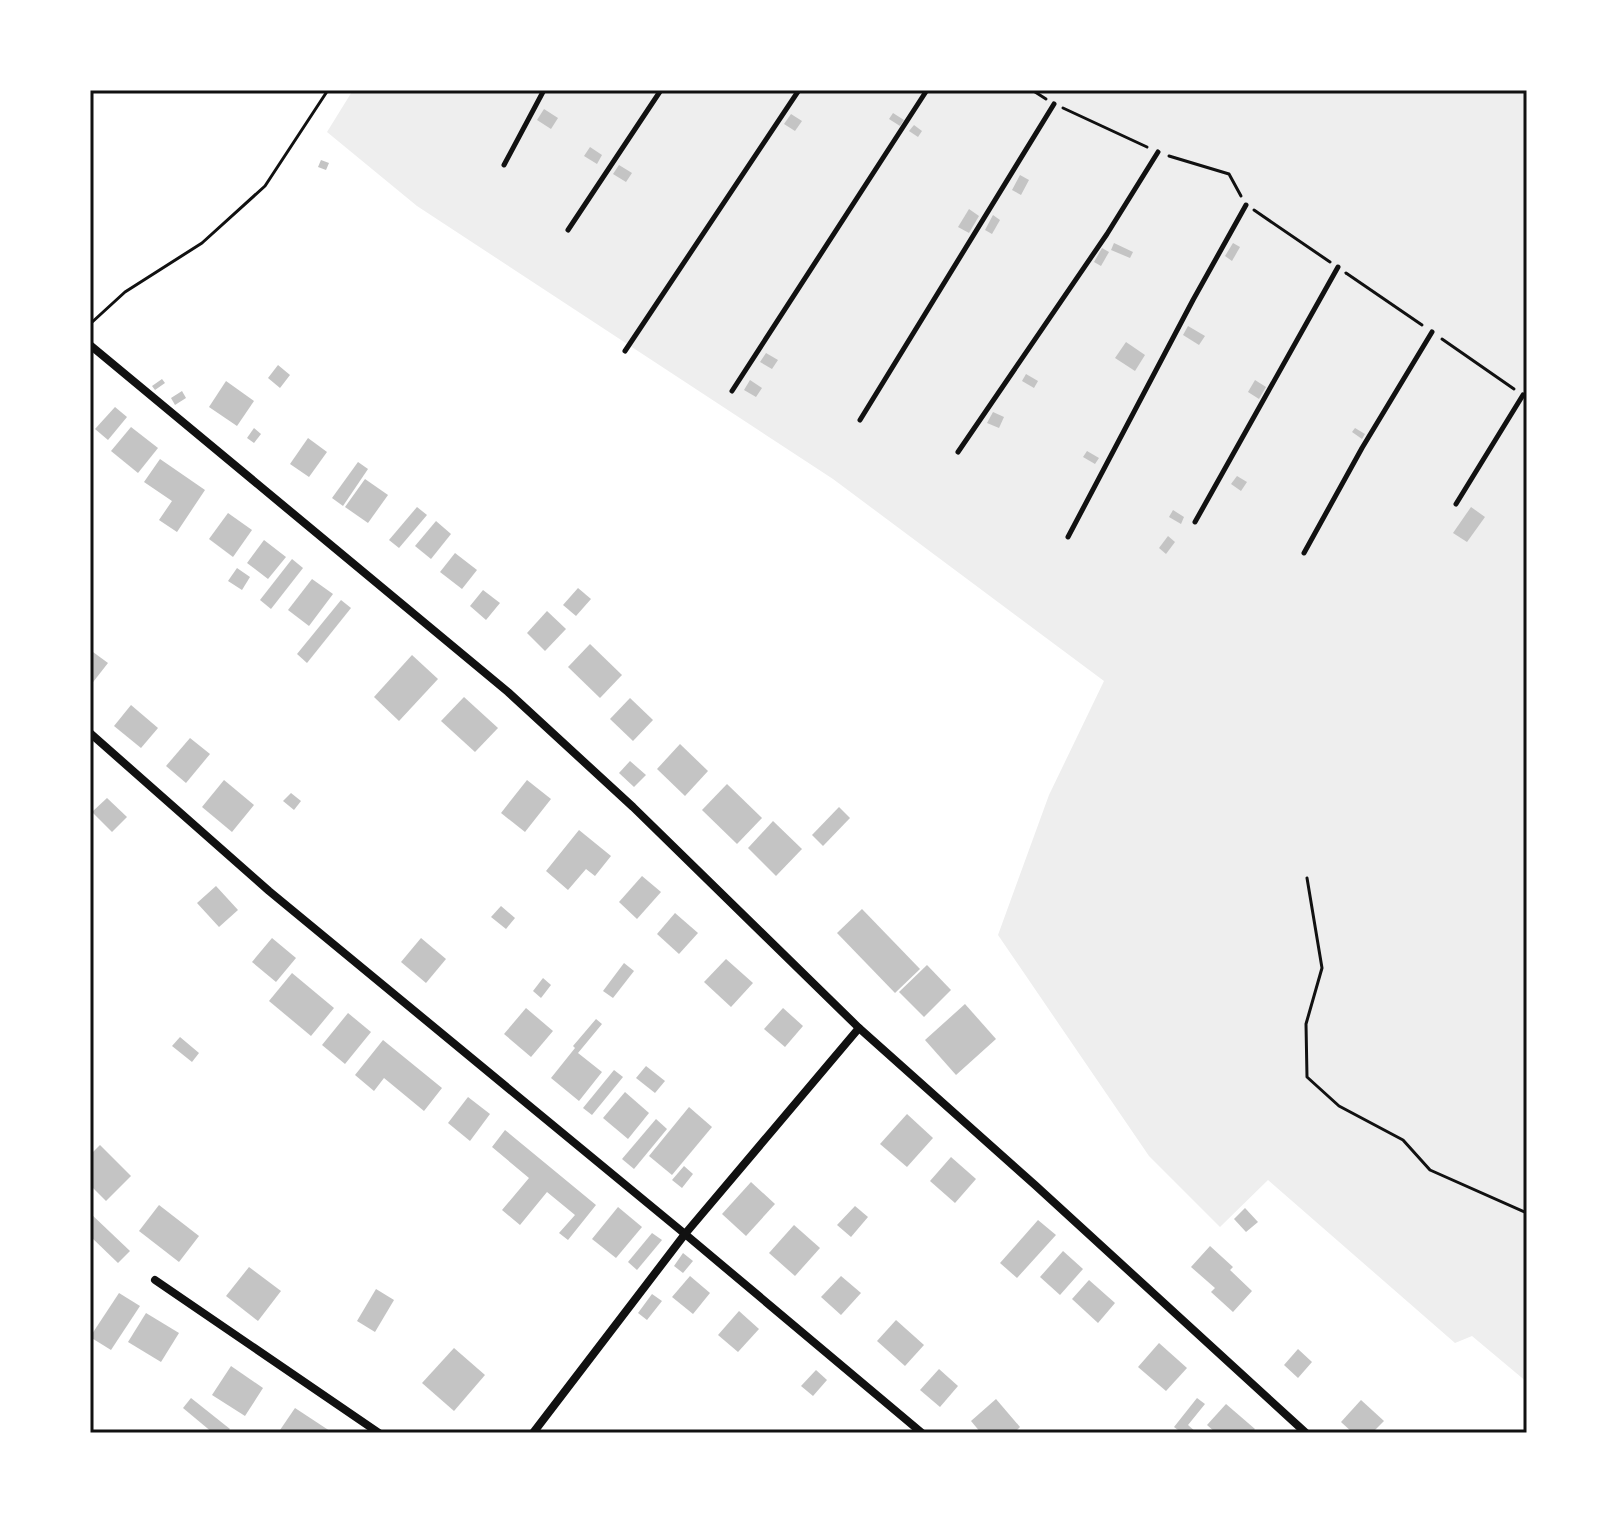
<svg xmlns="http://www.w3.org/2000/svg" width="1617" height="1523" font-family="Arial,sans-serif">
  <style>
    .green { fill: #eee }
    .building { fill: #c4c4c4 }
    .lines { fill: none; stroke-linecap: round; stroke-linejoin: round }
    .path { stroke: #111; stroke-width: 3 }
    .service { stroke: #111; stroke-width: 5 }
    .minor { stroke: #111; stroke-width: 8 }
    .neatline { fill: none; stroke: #111; stroke-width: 3 }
  </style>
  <rect width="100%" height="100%" fill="#fff"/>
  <path class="green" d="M353,90H1527V1382L1472,1336L1455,1343L1268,1180L1220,1227L1149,1156L998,935L1049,795L1104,681L833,479L417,206L327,132Z"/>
  <g class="building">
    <path d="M544,109L558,118L551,129L537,120Z"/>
    <path d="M893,113L904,120L900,126L889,119Z"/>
    <path d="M791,114L802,121L795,131L784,124Z"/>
    <path d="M914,125L922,131L918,137L909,131Z"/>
    <path d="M590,147L602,155L597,164L584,156Z"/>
    <path d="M321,160L329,163L326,170L318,167Z"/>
    <path d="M619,165L632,173L626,182L613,174Z"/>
    <path d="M1020,175L1029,180L1021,195L1012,190Z"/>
    <path d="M969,209L979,216L969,233L958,227Z"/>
    <path d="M993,215L1000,220L992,234L985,230Z"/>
    <path d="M1114,243L1133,252L1130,258L1111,250Z"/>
    <path d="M1233,243L1240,247L1232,261L1225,256Z"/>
    <path d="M1102,248L1109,252L1101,266L1094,262Z"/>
    <path d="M1188,326L1205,336L1199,345L1183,335Z"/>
    <path d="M1126,342L1145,355L1135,371L1115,358Z"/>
    <path d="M766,353L778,360L772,369L760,362Z"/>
    <path d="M278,365L290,375L280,388L268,378Z"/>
    <path d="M1026,374L1038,381L1034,388L1022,381Z"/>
    <path d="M162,379L165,383L155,390L152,386Z"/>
    <path d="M750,380L762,388L756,397L744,390Z"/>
    <path d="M1255,380L1266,387L1259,399L1248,392Z"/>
    <path d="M226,381L254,401L237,426L209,407Z"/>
    <path d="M182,391L186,398L175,405L171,398Z"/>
    <path d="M115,407L127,417L108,440L95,429Z"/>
    <path d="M993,412L1004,417L999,428L987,423Z"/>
    <path d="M131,427L158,448L138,473L111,451Z"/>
    <path d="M254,428L261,434L254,443L247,438Z"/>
    <path d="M1355,428L1365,434L1362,439L1352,432Z"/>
    <path d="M308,438L327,452L309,477L290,464Z"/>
    <path d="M1087,451L1099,458L1095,464L1083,457Z"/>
    <path d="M160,459L205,490L177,532L159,520L172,501L144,482Z"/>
    <path d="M358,462L368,469L343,506L332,498Z"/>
    <path d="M1237,476L1247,482L1241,491L1231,484Z"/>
    <path d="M365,479L388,495L368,523L345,507Z"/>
    <path d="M417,507L427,515L399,548L389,540Z"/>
    <path d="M1471,507L1485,517L1467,542L1453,533Z"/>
    <path d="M1173,510L1184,517L1181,524L1169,517Z"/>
    <path d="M228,513L252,530L233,557L209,539Z"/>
    <path d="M436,521L451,534L431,559L415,546Z"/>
    <path d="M1168,536L1175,542L1166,554L1159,548Z"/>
    <path d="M264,540L286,557L268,579L247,563Z"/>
    <path d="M455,553L477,570L462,589L440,572Z"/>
    <path d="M292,559L303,568L271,609L260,600Z"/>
    <path d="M237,568L250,577L242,590L228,581Z"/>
    <path d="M312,579L333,594L309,626L288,610Z"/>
    <path d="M578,588L591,599L576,616L563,605Z"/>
    <path d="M483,590L500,603L486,620L470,606Z"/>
    <path d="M341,600L351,608L307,663L297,654Z"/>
    <path d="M547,611L566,629L545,651L527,633Z"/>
    <path d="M590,644L622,675L600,698L568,667Z"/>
    <path d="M93,652L108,663L90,686V655Z"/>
    <path d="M412,655L438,679L399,721L374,697Z"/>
    <path d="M464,697L498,728L475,752L441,721Z"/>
    <path d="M630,698L653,720L633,741L610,719Z"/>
    <path d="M131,705L158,728L141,748L114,726Z"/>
    <path d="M190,738L210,754L186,783L166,766Z"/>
    <path d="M680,744L708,771L685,796L657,769Z"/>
    <path d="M630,761L646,775L634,787L619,773Z"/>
    <path d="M224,780L254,805L232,832L202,807Z"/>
    <path d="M527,780L551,799L525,832L501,813Z"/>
    <path d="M727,784L762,818L737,844L702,810Z"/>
    <path d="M291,793L301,801L294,810L283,801Z"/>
    <path d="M107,798L127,817L112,832L92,812Z"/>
    <path d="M839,807L850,818L823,846L812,835Z"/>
    <path d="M773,821L802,849L776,876L748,848Z"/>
    <path d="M579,830L611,856L595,876L586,869L568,890L546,871Z"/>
    <path d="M642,876L661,892L637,919L619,902Z"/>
    <path d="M216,886L238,910L219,927L197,903Z"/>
    <path d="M501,906L515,918L506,929L491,917Z"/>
    <path d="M862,909L920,969L895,993L837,933Z"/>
    <path d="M675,913L698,933L679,954L657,934Z"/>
    <path d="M272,938L296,958L276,982L252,962Z"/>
    <path d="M421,938L446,959L426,983L401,962Z"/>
    <path d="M726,959L753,983L731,1007L704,982Z"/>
    <path d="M624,963L634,971L613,998L603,991Z"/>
    <path d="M927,965L951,990L924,1017L899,992Z"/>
    <path d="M292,973L334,1008L311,1036L269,1001Z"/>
    <path d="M543,978L551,985L541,998L533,991Z"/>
    <path d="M965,1004L996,1039L956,1075L925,1040Z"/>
    <path d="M526,1008L553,1031L531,1057L504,1034Z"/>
    <path d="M783,1008L803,1026L785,1047L764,1029Z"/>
    <path d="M348,1013L371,1032L345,1064L322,1045Z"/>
    <path d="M596,1019L602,1024L578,1053L602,1072L579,1101L551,1078L575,1048L573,1046Z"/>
    <path d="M180,1037L199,1053L192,1062L172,1046Z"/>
    <path d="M383,1040L442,1088L424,1111L384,1078L374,1091L355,1075Z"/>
    <path d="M646,1066L665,1081L655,1093L636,1078Z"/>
    <path d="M614,1070L623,1077L592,1115L583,1108Z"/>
    <path d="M625,1092L649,1113L628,1139L603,1118Z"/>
    <path d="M468,1097L490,1114L470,1141L448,1123Z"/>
    <path d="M689,1107L712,1127L672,1175L649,1156Z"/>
    <path d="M907,1114L933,1138L907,1167L880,1144Z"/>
    <path d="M656,1119L667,1129L634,1169L622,1159Z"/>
    <path d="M505,1130L596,1205L568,1240L559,1233L575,1215L547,1192L520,1225L502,1210L529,1178L492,1147Z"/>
    <path d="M100,1145L131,1176L106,1201L90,1185V1155Z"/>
    <path d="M951,1157L976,1179L955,1203L930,1181Z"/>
    <path d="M684,1166L693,1174L682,1188L672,1180Z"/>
    <path d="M751,1182L775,1204L746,1236L722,1214Z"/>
    <path d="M159,1205L199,1236L179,1262L139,1231Z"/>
    <path d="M855,1206L868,1217L851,1237L837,1225Z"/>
    <path d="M618,1207L642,1227L616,1258L592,1239Z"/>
    <path d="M1245,1208L1258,1222L1246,1232L1234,1219Z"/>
    <path d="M90,1213L130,1251L118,1263L90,1236Z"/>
    <path d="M1038,1220L1056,1235L1017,1278L1000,1263Z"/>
    <path d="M794,1225L820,1248L795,1276L769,1253Z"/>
    <path d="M652,1233L662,1240L637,1270L628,1262Z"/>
    <path d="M1210,1246L1233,1267L1230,1270L1252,1291L1233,1312L1211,1292L1215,1288L1191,1267Z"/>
    <path d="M1063,1251L1083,1269L1060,1295L1040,1277Z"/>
    <path d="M683,1253L693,1261L683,1273L674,1266Z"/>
    <path d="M249,1267L281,1291L258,1321L226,1296Z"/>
    <path d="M690,1276L710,1293L693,1314L672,1297Z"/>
    <path d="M841,1276L861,1293L841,1315L821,1297Z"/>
    <path d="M1089,1280L1115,1303L1098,1323L1072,1299Z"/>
    <path d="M376,1289L394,1300L375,1332L357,1321Z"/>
    <path d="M119,1293L140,1306L111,1350L90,1337Z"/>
    <path d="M652,1294L662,1301L647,1320L638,1313Z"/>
    <path d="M739,1311L759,1329L738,1352L718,1335Z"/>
    <path d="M146,1313L179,1333L161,1362L128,1342Z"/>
    <path d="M896,1320L924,1345L905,1366L877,1341Z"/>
    <path d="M1159,1343L1187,1368L1166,1391L1138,1367Z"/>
    <path d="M454,1348L485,1375L454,1411L422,1383Z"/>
    <path d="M1298,1349L1312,1362L1298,1378L1284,1365Z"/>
    <path d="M231,1366L263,1388L245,1416L212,1395Z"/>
    <path d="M939,1369L958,1386L940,1407L920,1390Z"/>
    <path d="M816,1370L827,1380L813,1396L801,1386Z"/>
    <path d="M191,1398L230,1429L226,1433H213L183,1408Z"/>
    <path d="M1197,1398L1205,1404L1188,1425L1197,1433H1182L1174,1427Z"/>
    <path d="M996,1399L1020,1427L1014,1433H981L971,1421Z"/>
    <path d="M1361,1400L1384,1421L1372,1433H1353L1341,1422Z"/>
    <path d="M1226,1404L1255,1429L1251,1433H1216L1207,1425Z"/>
    <path d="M295,1408L333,1433H278Z"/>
  </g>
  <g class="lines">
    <g class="path">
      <path d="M1032,90L1046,99"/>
      <path d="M1063,108L1147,147"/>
      <path d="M1169,156L1229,174L1241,196"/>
      <path d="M1254,210L1330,262"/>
      <path d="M1346,273L1422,325"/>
      <path d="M90,324L125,292L202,243L265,186L328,90"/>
      <path d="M1442,339L1514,389"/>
      <path d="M1307,878L1322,968L1306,1024L1307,1077L1339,1106L1403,1140L1430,1170L1527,1213"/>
    </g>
    <g class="service">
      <path d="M504,165L544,90"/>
      <path d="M568,230L661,90"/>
      <path d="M625,351L799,90"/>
      <path d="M732,391L927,90"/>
      <path d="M860,420L1054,104"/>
      <path d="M958,452L1107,234L1158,152"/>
      <path d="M1456,504L1523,395"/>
      <path d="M1195,522L1338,267"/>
      <path d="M1068,537L1193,300L1246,205"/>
      <path d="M1304,553L1362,448L1432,332"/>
    </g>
    <g class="minor">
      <path d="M90,345L508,692L633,807L859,1028L1035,1185L1306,1433"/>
      <path d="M90,733L269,891L685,1234L922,1433"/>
      <path d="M155,1280L379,1433"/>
      <path d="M533,1433L685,1234L859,1028"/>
    </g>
  </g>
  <rect width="1617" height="1523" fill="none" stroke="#ffffff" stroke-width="184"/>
  <rect x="92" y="92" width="1433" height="1339" class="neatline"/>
</svg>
